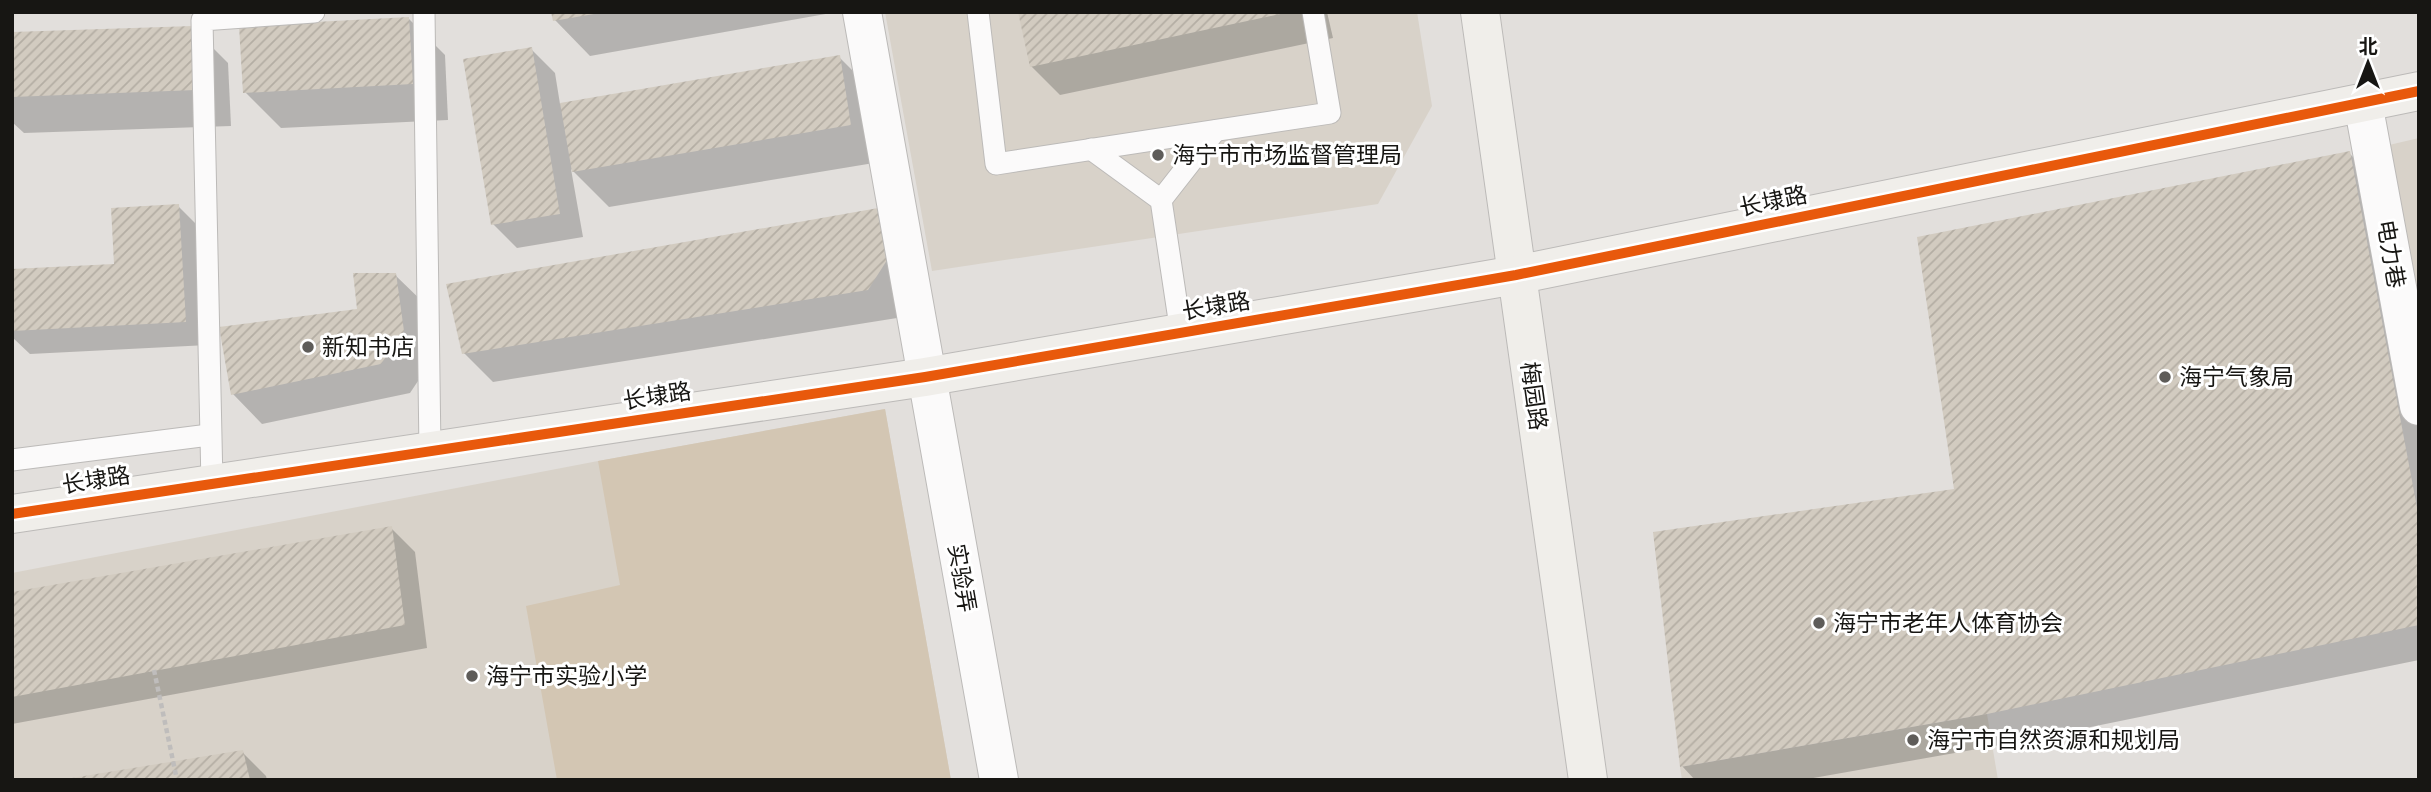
<svg xmlns="http://www.w3.org/2000/svg" width="2431" height="792" font-family="'Source Serif 4','Noto Sans SC',serif">
  <style>
    .built { fill: #d8d2c9 }
    .green { fill: #d3c6b3 }
    .shadow { fill: #0003 }
    .building { fill: url(#building-hatch) }
    .lines { fill: none; stroke-linecap: round; stroke-linejoin: round }
    .lane-casing { stroke: #bcbab8; stroke-width: 23 }
    .street-casing { stroke: #bcbab8; stroke-width: 40 }
    .secondary-casing { stroke: #bcbab8; stroke-width: 40 }
    .path { stroke: #bfbdbc; stroke-width: 4.5; stroke-dasharray: 5 3.5; stroke-linecap: butt }
    .lane { stroke: #fbfafa; stroke-width: 21 }
    .street { stroke: #fbfafa; stroke-width: 38 }
    .secondary { stroke: #f0eeea; stroke-width: 38 }
    .cycleway-casing { stroke: #fff; stroke-width: 15 }
    .cycleway { stroke: #e8590c; stroke-width: 10 }
    .poi-dot { fill: #5e5c59; stroke: #fff; stroke-width: 2.5 }
    .labels { text-anchor: middle; stroke-width: 6; stroke-linejoin: round; paint-order: stroke }
    .poi-label { font-size: 23px; fill: #171613; stroke: #fff; text-anchor: start }
    .street-label { font-size: 23px; fill: #171613; stroke: #fff }
  </style>
  <defs>
    <pattern id="building-hatch" width="6" height="6" patternUnits="userSpaceOnUse" patternTransform="scale(1.75)"><rect width="6" height="6" fill="#d2cbc0"/><path d="M-1 1l2-2M0 6l6-6M5 7l2-2" fill="none" stroke="#b4aea4"/></pattern>
  </defs>
  <rect width="100%" height="100%" fill="#e2dfdc"/>
  <g class="built">
    <path d="M885,12H1417L1432,106L1378,204L932,271Z"/>
    <path d="M2419,138V297L2389,145Z"/>
    <path d="M885,409L951,780H12V573L598,461Z"/>
    <path d="M1987,714L1998,780H1682L1680,767Z"/>
  </g>
  <path class="green" d="M885,409L951,780H557L526,606L620,585L598,461Z"/>
  <g class="shadow">
    <path d="M553,12H837L590,56L555,20Z"/>
    <path d="M1020,12H1327L1333,38L1060,95L1031,66Z"/>
    <path d="M409,19L445,55L448,120L281,128L245,92Z"/>
    <path d="M192,27L228,63L231,126L24,133L12,122V34Z"/>
    <path d="M531,49L555,73L560,104L839,57L875,93L886,161L609,207L571,169L583,237L517,248L493,224Z"/>
    <path d="M2349,153L2378,182L2419,397V660L2017,742L1802,780H1695L1682,766L1956,491Z"/>
    <path d="M178,206L202,230L208,345L30,354L12,337V271L116,265Z"/>
    <path d="M883,209L897,318L493,382L464,353Z"/>
    <path d="M395,275L425,304L432,360L410,393L262,424L233,394L359,310Z"/>
    <path d="M391,528L415,552L427,648L12,724V594Z"/>
    <path d="M242,752L266,776L267,780H74Z"/>
  </g>
  <g class="building">
    <path d="M551,12H594V14L553,21Z"/>
    <path d="M1018,12H1285V13L1030,67Z"/>
    <path d="M409,17L413,84L243,93L239,26Z"/>
    <path d="M193,26L196,90L12,97V32Z"/>
    <path d="M532,47L560,214L491,225L463,59Z"/>
    <path d="M840,55L851,125L572,172L560,103Z"/>
    <path d="M2350,151L2419,518V625L1987,714L1680,767L1653,532L1954,489L1917,237Z"/>
    <path d="M179,204L186,322L12,331V269L114,264L111,208Z"/>
    <path d="M884,207L889,257L868,290L462,354L446,284Z"/>
    <path d="M353,273H396L404,331L381,364L231,395L219,327L357,309Z"/>
    <path d="M392,526L405,625L12,697V592Z"/>
    <path d="M243,750L250,780H72V778Z"/>
  </g>
  <g class="lines">
    <defs>
      <g id="lane">
        <path d="M424,12L430,451"/>
        <path d="M978,12L996,164L1330,113L1313,12"/>
        <path d="M1091,149L1161,200L1181,333"/>
        <path d="M1161,200L1215,131"/>
        <path d="M12,460L209,435"/>
        <path d="M212,484L202,20L314,12"/>
      </g>
      <g id="street">
        <path d="M862,12L999,780"/>
        <path d="M2363,103L2419,406"/>
      </g>
      <g id="secondary">
        <path d="M1480,12L1588,780"/>
        <path d="M12,514L925,377L1516,275L2419,91"/>
      </g>
    </defs>
    <use href="#lane" class="lane-casing"/>
    <use href="#street" class="street-casing"/>
    <use href="#secondary" class="secondary-casing"/>
    <path class="path" d="M154,670L177,780"/>
    <use href="#lane" class="lane"/>
    <use href="#street" class="street"/>
    <use href="#secondary" class="secondary"/>
    <defs>
      <path id="cycleway" d="M12,514L925,377L1516,275L2419,91"/>
    </defs>
    <use href="#cycleway" class="cycleway-casing"/>
    <use href="#cycleway" class="cycleway"/>
  </g>
  <g class="poi-dot">
    <circle cx="1158" cy="155" r="7"/>
    <circle cx="308" cy="347" r="7"/>
    <circle cx="2165" cy="377" r="7"/>
    <circle cx="1819" cy="623" r="7"/>
    <circle cx="472" cy="676" r="7"/>
    <circle cx="1913" cy="740" r="7"/>
  </g>
  <g class="labels">
    <g class="poi-label">
      <text x="1172" y="163">海宁市市场监督管理局</text>
      <text x="322" y="355">新知书店</text>
      <text x="2179" y="385">海宁气象局</text>
      <text x="1833" y="631">海宁市老年人体育协会</text>
      <text x="486" y="684">海宁市实验小学</text>
      <text x="1927" y="748">海宁市自然资源和规划局</text>
    </g>
    <g class="street-label">
      <text transform="translate(1773 201) rotate(-12)" y="8">长埭路</text>
      <text transform="translate(2391 254) rotate(80)" y="8">电力巷</text>
      <text transform="translate(1216 306) rotate(-10)" y="8">长埭路</text>
      <text transform="translate(657 396) rotate(-9)" y="8">长埭路</text>
      <text transform="translate(1534 396) rotate(82)" y="8">梅园路</text>
      <text transform="translate(96 480) rotate(-9)" y="8">长埭路</text>
      <text transform="translate(962 578) rotate(80)" y="8">实验弄</text>
    </g>
  </g>
  <rect width="2431" height="792" fill="none" stroke="#171613" stroke-width="28"/>
  <g transform="translate(2368 63)" stroke="#ffffff" stroke-width="5" paint-order="stroke">
  <path d="M0-5L12 26L0 18L-12 26Z" fill="#171613"/>
  <text y="-10" font-size="19" font-weight="bold" text-anchor="middle" fill="#171613">北</text>
  </g>
</svg>
